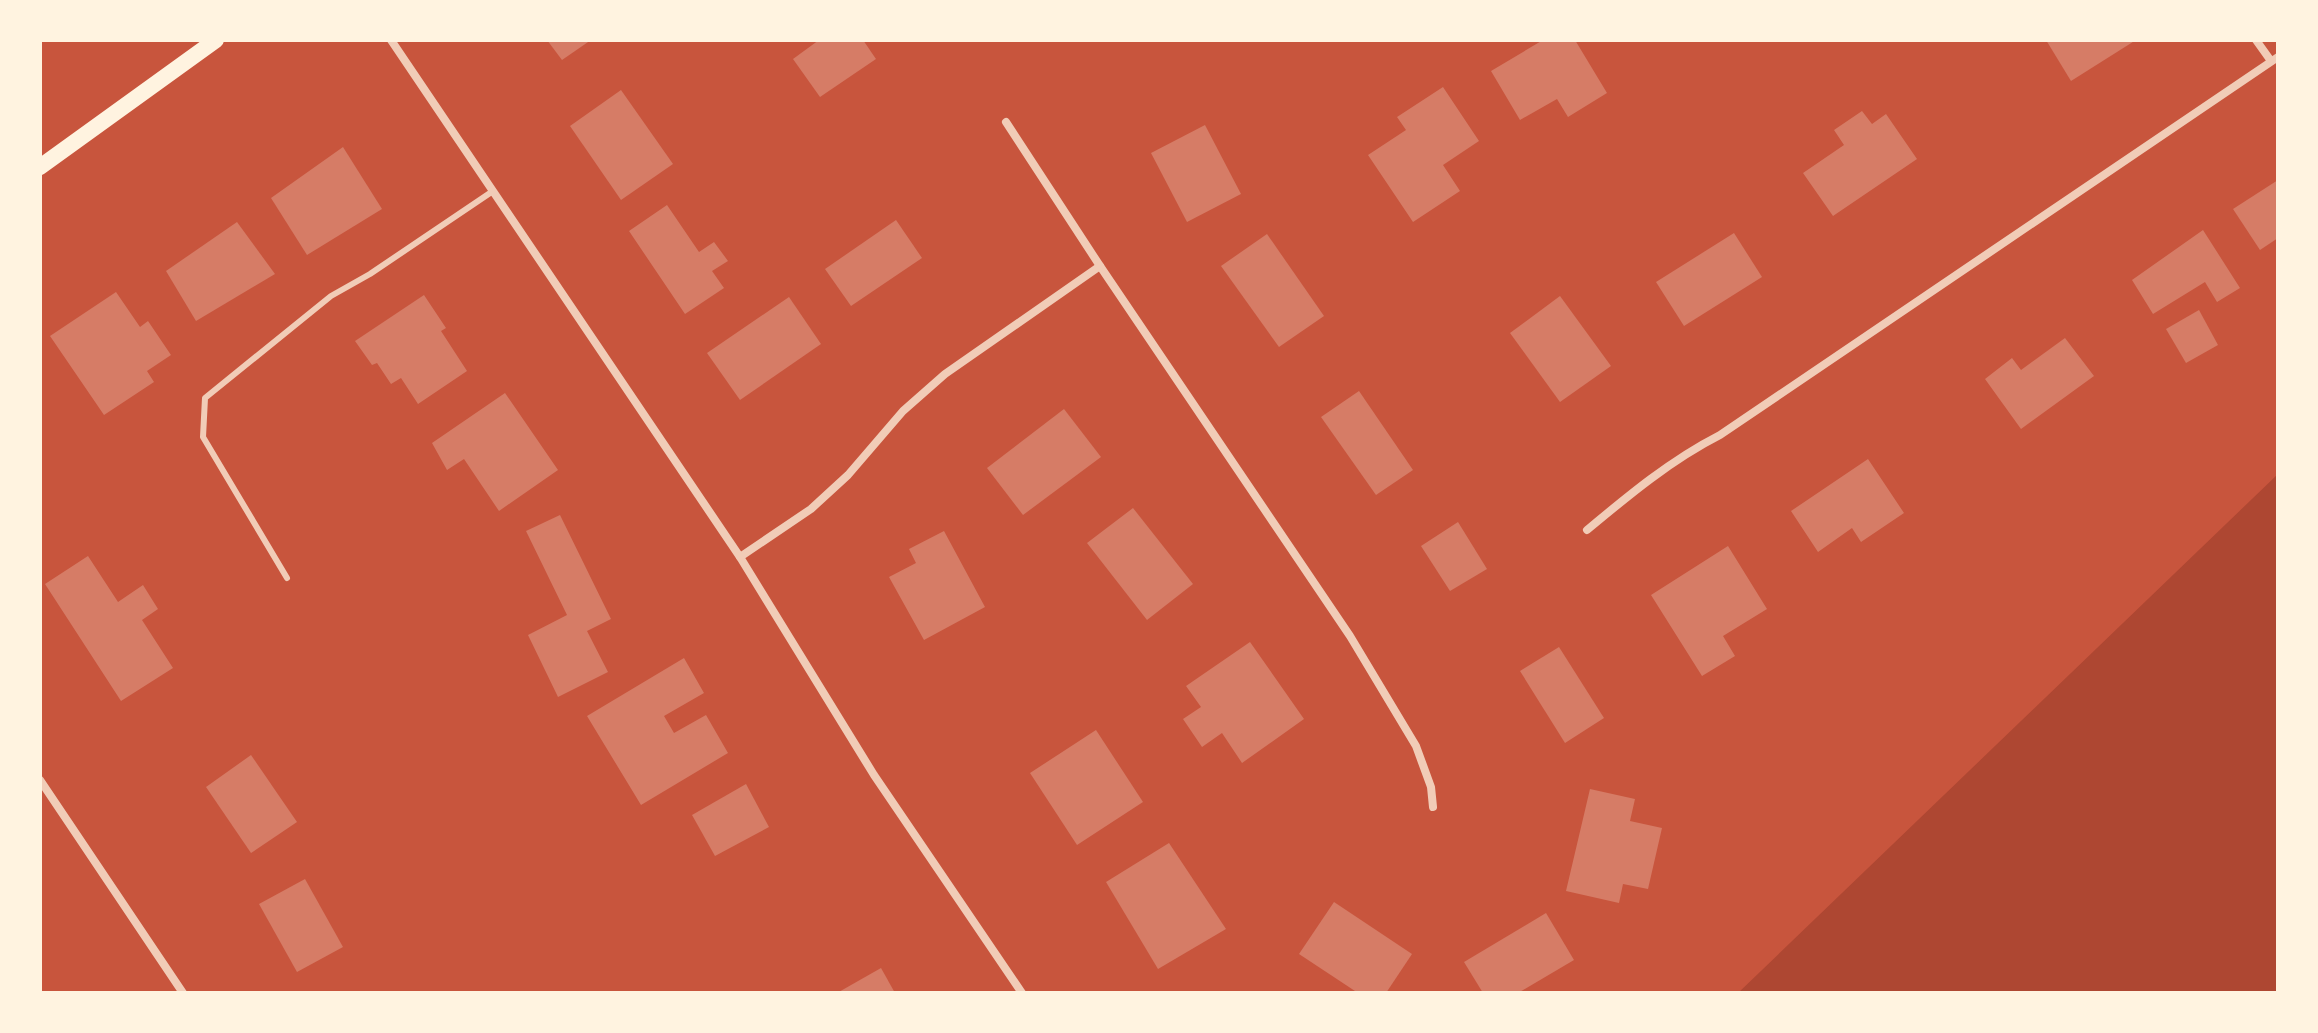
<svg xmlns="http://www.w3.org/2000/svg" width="2318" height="1033" font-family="'Open Sans',sans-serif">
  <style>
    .green { fill: #ae4732 }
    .building { fill: #d67c66 }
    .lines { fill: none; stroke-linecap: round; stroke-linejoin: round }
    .service { stroke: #f1ccb7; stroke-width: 6 }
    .minor { stroke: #f1ccb7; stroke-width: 8 }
    .secondary { stroke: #fff3e0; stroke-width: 16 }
  </style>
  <rect width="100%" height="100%" fill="#c8553d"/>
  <path class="green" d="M2278,474V993H1737H1738Z"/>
  <g class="building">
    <path d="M547,40H591L562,60Z"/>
    <path d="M819,40H863L876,59L820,97L793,59Z"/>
    <path d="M1543,40H1575L1607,93L1568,117L1557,99L1520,120L1491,71Z"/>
    <path d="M2046,40H2136L2071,81Z"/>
    <path d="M1443,87L1479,141L1443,165L1460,191L1413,222L1368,155L1406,130L1397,117Z"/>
    <path d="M621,90L673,164L621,200L570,126Z"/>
    <path d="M1862,111L1872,124L1886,114L1917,159L1833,216L1803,173L1844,145L1834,130Z"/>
    <path d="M1205,125L1241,194L1187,222L1151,153Z"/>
    <path d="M343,147L382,209L307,255L271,198Z"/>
    <path d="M2278,180V238L2260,250L2233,209Z"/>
    <path d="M667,205L699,252L714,242L728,261L712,271L724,288L685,314L629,231Z"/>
    <path d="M896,220L922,258L851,306L825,269Z"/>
    <path d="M237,222L275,274L196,321L166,271Z"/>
    <path d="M2203,230L2240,288L2217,302L2205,282L2153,314L2132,280Z"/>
    <path d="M1734,233L1762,277L1684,326L1656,282Z"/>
    <path d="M1267,234L1324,316L1279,347L1221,266Z"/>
    <path d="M116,292L140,327L148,321L171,355L147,371L154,382L104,415L50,336Z"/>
    <path d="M424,295L446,328L441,331L467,371L418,404L401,378L391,384L377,363L372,365L355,341Z"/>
    <path d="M1560,296L1611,366L1560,402L1510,333Z"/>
    <path d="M789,297L821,344L740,400L707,353Z"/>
    <path d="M2199,310L2218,345L2186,363L2166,329Z"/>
    <path d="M2065,338L2094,376L2021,429L1985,379L2012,358L2021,370Z"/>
    <path d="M1359,391L1413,470L1376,495L1321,417Z"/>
    <path d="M505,393L558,470L499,511L464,459L447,470L432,443Z"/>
    <path d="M1064,409L1101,457L1023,515L987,468Z"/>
    <path d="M1868,459L1904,513L1861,542L1852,528L1818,552L1791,511Z"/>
    <path d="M1133,508L1193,584L1147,620L1087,543Z"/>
    <path d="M560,515L611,619L587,631L608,672L558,697L528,635L567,615L526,531Z"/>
    <path d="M1458,522L1487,569L1450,591L1421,546Z"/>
    <path d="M944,531L985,607L924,640L889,577L916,563L909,549Z"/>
    <path d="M1728,546L1767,609L1723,636L1735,656L1702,676L1651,595Z"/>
    <path d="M88,556L118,602L143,585L158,609L142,620L173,668L121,701L45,584Z"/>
    <path d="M1250,642L1304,719L1242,763L1222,733L1202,747L1183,719L1201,707L1186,686Z"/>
    <path d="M1559,647L1604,718L1565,743L1520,671Z"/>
    <path d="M684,658L704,693L664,716L674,733L706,715L728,753L641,805L587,716Z"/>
    <path d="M1096,730L1143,802L1077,845L1030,773Z"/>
    <path d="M251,755L297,822L251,853L206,787Z"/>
    <path d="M746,784L769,827L715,856L692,815Z"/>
    <path d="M1590,789L1635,799L1630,821L1662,828L1648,889L1623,884L1619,903L1566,891Z"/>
    <path d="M1169,843L1226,929L1158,969L1106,882Z"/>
    <path d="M305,879L343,947L297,972L259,904Z"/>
    <path d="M1334,902L1412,954L1386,993H1358L1299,954Z"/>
    <path d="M1546,913L1574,960L1518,993H1483L1464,962Z"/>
    <path d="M881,968L895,993H837Z"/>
  </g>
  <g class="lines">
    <path class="service" d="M287,578L203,437L205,398L331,296L370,274L493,191"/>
    <g class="minor">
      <path d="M391,40L740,557L874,775L1022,993"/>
      <path d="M2256,40L2271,61"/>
      <path d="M1006,122L1100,266L1350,636L1416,746L1431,787L1433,807"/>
      <path d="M1587,530C1629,495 1671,460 1720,435L2278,57"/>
      <path d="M740,557L811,509L848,475L903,411L945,374L1100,266"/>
      <path d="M40,780L183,993"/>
    </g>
    <path class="secondary" d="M40,167L216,40"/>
  </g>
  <rect width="2318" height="1033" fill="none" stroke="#fff3e0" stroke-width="84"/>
</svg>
